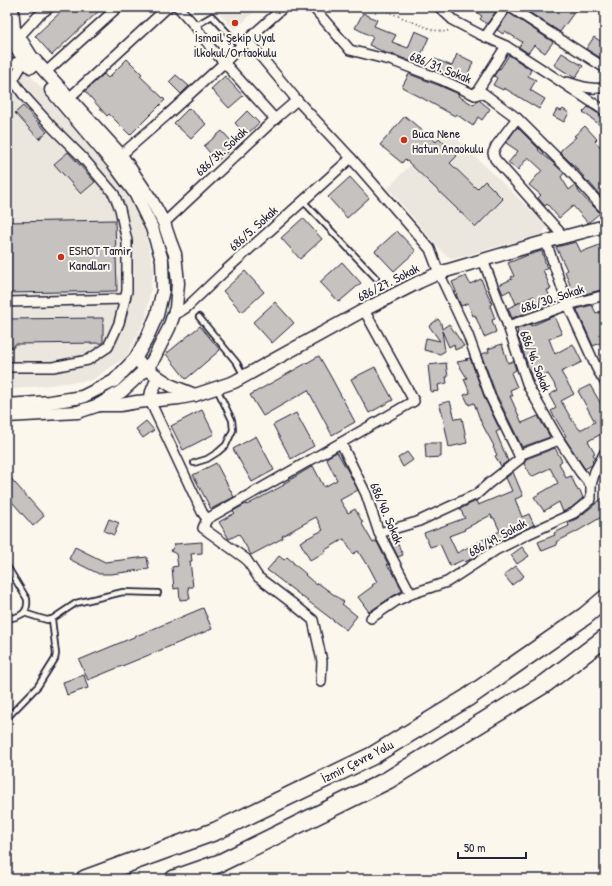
<svg xmlns="http://www.w3.org/2000/svg" width="612" height="886" font-family="'Patrick Hand',sans-serif">
  <style>
    .built { fill: #ebe7df }
    .building { fill: #c6c2c0; stroke: #22223b; fill-rule: evenodd }
    .lines { fill: none; stroke-linecap: round; stroke-linejoin: round }
    .service-casing { stroke: #22223b; stroke-width: 8 }
    .minor-casing { stroke: #22223b; stroke-width: 12 }
    .tertiary-casing { stroke: #22223b; stroke-width: 15 }
    .motorway-casing { stroke: #22223b; stroke-width: 20 }
    .path { stroke: #22223b; stroke-width: 1.5; stroke-dasharray: 1 3; stroke-linecap: butt }
    .service { stroke: #fbf7ec; stroke-width: 4.5 }
    .minor { stroke: #fbf7ec; stroke-width: 9 }
    .tertiary { stroke: #fbf7ec; stroke-width: 12 }
    .motorway { stroke: #fbf7ec; stroke-width: 17 }
    .poi-dot { fill: #c8321e; stroke: #fbf7ec; stroke-width: 1.5 }
    .labels { text-anchor: middle; stroke-width: 4; stroke-linejoin: round; paint-order: stroke }
    .poi-label { font-size: 13px; fill: #22223b; stroke: #fbf7ec; text-anchor: start }
    .street-label { font-size: 13px; fill: #22223b; stroke: #fbf7ec }
  </style>
  <rect width="100%" height="100%" fill="#fbf7ec"/>
  <filter id="ink" filterUnits="userSpaceOnUse"><feTurbulence type="fractalNoise" baseFrequency=".025" numOctaves="2"/><feDisplacementMap in="SourceGraphic" scale="8" xChannelSelector="R" yChannelSelector="G"/><feConvolveMatrix kernelMatrix="1 2 1 2 8 2 1 2 1" color-interpolation-filters="sRGB"/></filter>
  <g filter="url(#ink)">
    <g class="built">
      <path d="M213,7H259L235,30Z"/>
      <path d="M7,49L107,162L142,221L154,269L146,318L126,357L92,380L7,390Z"/>
      <path d="M446,128L547,226L543,234L453,259L443,253L388,188Z"/>
    </g>
    <g class="building">
      <path d="M66,7H103L52,55L35,36Z"/>
      <path d="M469,7H499L487,24L480,19L482,16Z"/>
      <path d="M521,7H578L560,32Z"/>
      <path d="M363,13L377,20L374,26L396,35L392,42L408,48L415,31L429,37L417,64L395,55L386,53L369,45L373,37L355,28Z"/>
      <path d="M509,13L553,42L545,53L534,45L528,53L519,47L522,42L505,31L503,34L497,30Z"/>
      <path d="M594,37L605,44V52L601,58L586,49Z"/>
      <path d="M562,53L583,66L575,78L554,65Z"/>
      <path d="M457,54L473,62L464,83L431,69L435,59L452,66Z"/>
      <path d="M509,55L531,70L528,76L536,80L530,90L545,99L539,109L504,88L503,90L493,85L497,78L494,76L499,68L500,69Z"/>
      <path d="M127,59L142,74L140,76L165,100L130,135L109,114L107,116L85,91L104,74L108,78Z"/>
      <path d="M409,74L438,85L459,94L458,96L474,105L477,101L479,100L490,109L482,120L478,117L473,126L456,114L455,116L402,87Z"/>
      <path d="M176,75L189,86L181,94L169,82Z"/>
      <path d="M225,76L243,96L229,108L211,89Z"/>
      <path d="M23,106L47,132L39,139L15,113Z"/>
      <path d="M588,107L602,116L605,117V129L583,112Z"/>
      <path d="M189,108L206,124L191,139L174,123Z"/>
      <path d="M557,109L561,111L563,109L569,113L564,122L553,116Z"/>
      <path d="M247,111L259,123L246,135L235,123Z"/>
      <path d="M405,116L436,142L439,138L457,156L450,163L477,189L485,181L503,199L476,227L405,159L402,163L380,145Z"/>
      <path d="M585,126L597,139L595,141L605,152V201L589,182V183L584,178V177L573,164V165L560,152L561,151V150L576,137L574,136Z"/>
      <path d="M517,127L539,149L538,150L551,161L564,173L561,177L569,190L575,185L579,191H578L590,204H591L600,213L588,223L573,206L559,218L547,204L545,206L538,198L541,195L529,185L542,170L528,157L518,170L508,163L518,151L506,143Z"/>
      <path d="M222,131L235,145L217,161L204,146Z"/>
      <path d="M68,152L95,182L81,194L54,164Z"/>
      <path d="M350,177L369,198L347,218L328,197Z"/>
      <path d="M303,218L322,239L300,259L281,238Z"/>
      <path d="M115,220L117,291L7,293V222Z"/>
      <path d="M397,231L416,251L394,271L375,251Z"/>
      <path d="M576,242L581,252L605,243V289L573,297L568,286L570,285L565,271L567,270L556,247Z"/>
      <path d="M542,251L547,269L543,270L551,289L547,290L553,304L539,309L534,296L516,304L510,290L503,294L499,285L512,279L511,277L514,276L508,263L528,255Z"/>
      <path d="M342,262L361,283L339,302L320,282Z"/>
      <path d="M245,271L264,292L242,312L223,291Z"/>
      <path d="M466,276L470,284L481,279L492,304L490,305L495,319L492,320L496,332L484,337L475,315L473,316L468,303L461,306L456,294H457L452,282Z"/>
      <path d="M275,302L294,323L272,343L253,322Z"/>
      <path d="M521,302L526,313L512,318L508,308Z"/>
      <path d="M592,305L596,313L605,310V341L593,346L577,310H578L577,309Z"/>
      <path d="M554,316L562,334L549,339L555,354L573,344L582,362L561,372L574,394L561,401L572,420L580,430L595,422L578,391L590,385L605,411V432L588,441L595,453L593,454L595,458L592,461L593,462L592,465L585,469L564,437L566,436L551,411L556,408L549,395L558,390L548,374L533,382L517,333L518,332L517,329L531,324V326Z"/>
      <path d="M103,318V343L15,344L14,347H7V319Z"/>
      <path d="M438,319L441,323L442,329L449,324L464,346L455,350L454,344L449,347L442,331L445,351L440,354L424,350L426,338L440,341L429,326Z"/>
      <path d="M200,326L220,350L186,379L166,354Z"/>
      <path d="M502,344L508,363L513,361L516,370L511,373L517,387L510,390L513,396H510L522,423L538,416L550,437L522,447L496,394L481,354L489,352L488,349Z"/>
      <path d="M319,356L331,377L355,422L332,435L308,390L263,416L250,395Z"/>
      <path d="M470,358L485,399L500,430L496,432L508,461L501,466L495,456L497,455L493,447L494,446L481,422L474,403L469,405L464,395L470,393L464,379L467,378L457,362L468,360L465,359Z"/>
      <path d="M446,363L448,377H446L447,383L438,385L439,391L431,392L428,365Z"/>
      <path d="M375,367L393,400L369,413L351,379Z"/>
      <path d="M450,401L455,419L462,418L467,443L449,447L442,412L439,404Z"/>
      <path d="M202,410L214,434L183,450L171,426Z"/>
      <path d="M296,413L314,446L291,459L273,425Z"/>
      <path d="M146,421L154,430L143,438L136,429Z"/>
      <path d="M256,436L274,470L252,482L233,449Z"/>
      <path d="M425,443H441V457L426,458Z"/>
      <path d="M555,448L562,461L559,463L566,478L571,476L578,491L580,490L583,498L571,508L563,512L559,502L544,511L534,497L558,483L550,468L531,477L524,464L526,459Z"/>
      <path d="M337,452L349,473L358,490L340,500L348,513L355,509L363,523L362,524L373,543L376,541L378,544L388,564L387,565L394,574L402,591L393,596L369,612L358,597L373,586L372,585L377,582L367,563L366,564L358,551L353,554L344,539L325,550L326,552L310,560L300,542L323,530L316,517L282,536L283,538L251,555L239,534L229,539L219,522L235,513L233,511L246,504L247,505L284,485L283,484L313,466L324,487L337,480L326,458Z"/>
      <path d="M407,452L413,460L403,467L398,458Z"/>
      <path d="M216,463L234,497L211,509L193,475Z"/>
      <path d="M513,472L523,496L515,499L522,517L529,514L534,525L492,545L473,558L465,562L463,560L450,566L440,544L430,547L424,533L465,518L460,509L476,501L478,505L512,491L506,478ZM491,515L492,518H494L500,531L457,553L449,536L465,530L464,529Z"/>
      <path d="M7,474L44,516L33,526L7,496Z"/>
      <path d="M605,496V515L576,532L556,542L557,545L542,551L538,542L555,535L554,533L569,526L568,523L578,518Z"/>
      <path d="M109,519L119,523L114,535L104,531Z"/>
      <path d="M394,536L403,555L398,557L389,539Z"/>
      <path d="M202,542V553L191,554L192,561H190L193,587H188L190,599L180,600L179,588L174,589L172,567L178,566L176,554L171,551L175,544Z"/>
      <path d="M75,547L105,562L147,557L149,569L111,574H99L69,559Z"/>
      <path d="M522,547L529,556L517,564L511,555Z"/>
      <path d="M279,556L284,560L287,557L294,563H293L306,574L305,575L317,585L318,583L344,602L342,604L357,616L346,630L267,570Z"/>
      <path d="M516,566L524,576L512,585L504,575Z"/>
      <path d="M203,608L212,629L88,680L79,660Z"/>
      <path d="M84,675L88,688L67,695L63,682Z"/>
    </g>
    <g class="lines">
      <defs>
        <g id="service">
          <path d="M195,26L212,16L240,46"/>
          <path d="M303,201L376,278"/>
          <path d="M199,317L237,363L244,376"/>
          <path d="M194,463L207,459L218,452L226,445L233,430L232,420L217,389"/>
          <path d="M7,566L27,599C29,614 19,617 7,619"/>
          <path d="M24,613L40,618L47,620L52,619L76,603L123,592L158,593"/>
          <path d="M7,718L38,686L55,659L56,654L52,619"/>
        </g>
        <g id="minor">
          <path d="M178,7L195,26L211,48L275,119"/>
          <path d="M313,7L350,50L393,61L440,79L475,95L483,93L517,118L568,169L605,210"/>
          <path d="M439,7L454,21L479,34L506,46L554,77L605,111"/>
          <path d="M510,7L605,68"/>
          <path d="M19,37L38,16L50,7"/>
          <path d="M485,37L506,7"/>
          <path d="M247,40L297,100L351,158L430,249L439,273L468,335L490,396L519,455L520,459L488,484L477,494L417,522L379,533"/>
          <path d="M7,65L25,60L27,59"/>
          <path d="M46,72L118,7"/>
          <path d="M567,82C576,85 597,92 605,86"/>
          <path d="M7,83L13,80L25,60"/>
          <path d="M475,95L506,46"/>
          <path d="M69,98L168,7"/>
          <path d="M517,118L496,146L493,153L495,159L564,237"/>
          <path d="M121,155L167,115L224,63L247,40L284,7"/>
          <path d="M164,223L275,119L297,100"/>
          <path d="M546,242L568,305L597,369L605,382"/>
          <path d="M483,260L508,326L528,386L559,440L580,472L591,485"/>
          <path d="M7,302L125,299"/>
          <path d="M173,316L186,308L226,270L351,158"/>
          <path d="M508,326L568,305L605,295"/>
          <path d="M7,367H53L88,360L108,347L119,323L127,291V241L120,209L114,194L82,157L53,128L25,97L13,80"/>
          <path d="M150,401L202,512L207,519L203,528L246,559L258,577L292,603L313,620L322,661L321,682"/>
          <path d="M341,443L366,494L379,533L411,594"/>
          <path d="M519,455L559,440"/>
          <path d="M207,519L414,401L364,310"/>
          <path d="M371,618L396,601L411,594L447,582L496,550L528,534L574,513L591,499V485L595,471L605,452"/>
        </g>
        <g id="tertiary">
          <path d="M7,37L31,67"/>
          <path d="M141,364L158,377L172,386L195,395"/>
          <path d="M150,401L152,392L158,377"/>
          <path d="M7,405L50,402L82,397L114,381L135,359L146,340L157,315L163,290L162,260L152,228L135,193L113,163L51,90"/>
          <path d="M99,405H120L137,402L179,398L195,395L234,382L364,310L419,282L439,273L537,244L605,226"/>
          <path d="M7,416L78,412L99,405L122,391L147,368L153,360L169,328L176,308L178,283L175,254L170,241L164,223L152,201L121,155L31,56L14,29L12,7"/>
        </g>
        <g id="motorway">
          <path d="M85,879L216,831L372,756L467,698L585,616L605,599"/>
          <path d="M174,879L220,863L388,780L546,683L605,638"/>
        </g>
      </defs>
      <use href="#service" class="service-casing"/>
      <use href="#minor" class="minor-casing"/>
      <use href="#tertiary" class="tertiary-casing"/>
      <use href="#motorway" class="motorway-casing"/>
      <path class="path" d="M376,7L433,30L446,32L450,29"/>
      <use href="#service" class="service"/>
      <use href="#minor" class="minor"/>
      <use href="#tertiary" class="tertiary"/>
      <use href="#motorway" class="motorway"/>
    </g>
  </g>
  <g class="poi-dot">
    <circle cx="235" cy="23" r="4"/>
    <circle cx="404" cy="140" r="4"/>
    <circle cx="61" cy="257" r="4"/>
  </g>
  <g class="labels">
    <g class="poi-label">
      <text x="235" y="42" text-anchor="middle">İsmail Şekip Uyal<tspan x="235" dy="15">İlkokul/Ortaokulu</tspan></text>
      <text x="412" y="138">Buca Nene<tspan x="412" dy="15">Hatun Anaokulu</tspan></text>
      <text x="69" y="255">ESHOT Tamir<tspan x="69" dy="15">Kanalları</tspan></text>
    </g>
    <g class="street-label">
      <text transform="translate(441 67) rotate(22)" y="5">686/31. Sokak</text>
      <text transform="translate(221 151) rotate(-43)" y="5">686/34. Sokak</text>
      <text transform="translate(253 228) rotate(-42)" y="5">686/5. Sokak</text>
      <text transform="translate(388 282) rotate(-27)" y="5">686/27. Sokak</text>
      <text transform="translate(552 298) rotate(-18)" y="5">686/30. Sokak</text>
      <text transform="translate(536 361) rotate(69)" y="5">686/46. Sokak</text>
      <text transform="translate(387 513) rotate(67)" y="5">686/40. Sokak</text>
      <text transform="translate(497 537) rotate(-29)" y="5">686/49. Sokak</text>
      <text transform="translate(357 761) rotate(-27)" y="5">İzmir Çevre Yolu</text>
    </g>
  </g>
  <rect width="612" height="886" fill="none" stroke="#fbf7ec" stroke-width="24"/>
  <rect x="12" y="12" width="588" height="862" fill="none" stroke="#22223b" stroke-width="1.5" filter="url(#ink)"/>
  <path d="M458 852v6h68v-6" fill="none" stroke="#22223b" stroke-width="2"/>
  <text x="464" y="852" font-size="12" fill="#22223b" stroke="#fbf7ec" stroke-width="3" paint-order="stroke">50 m</text>
</svg>
